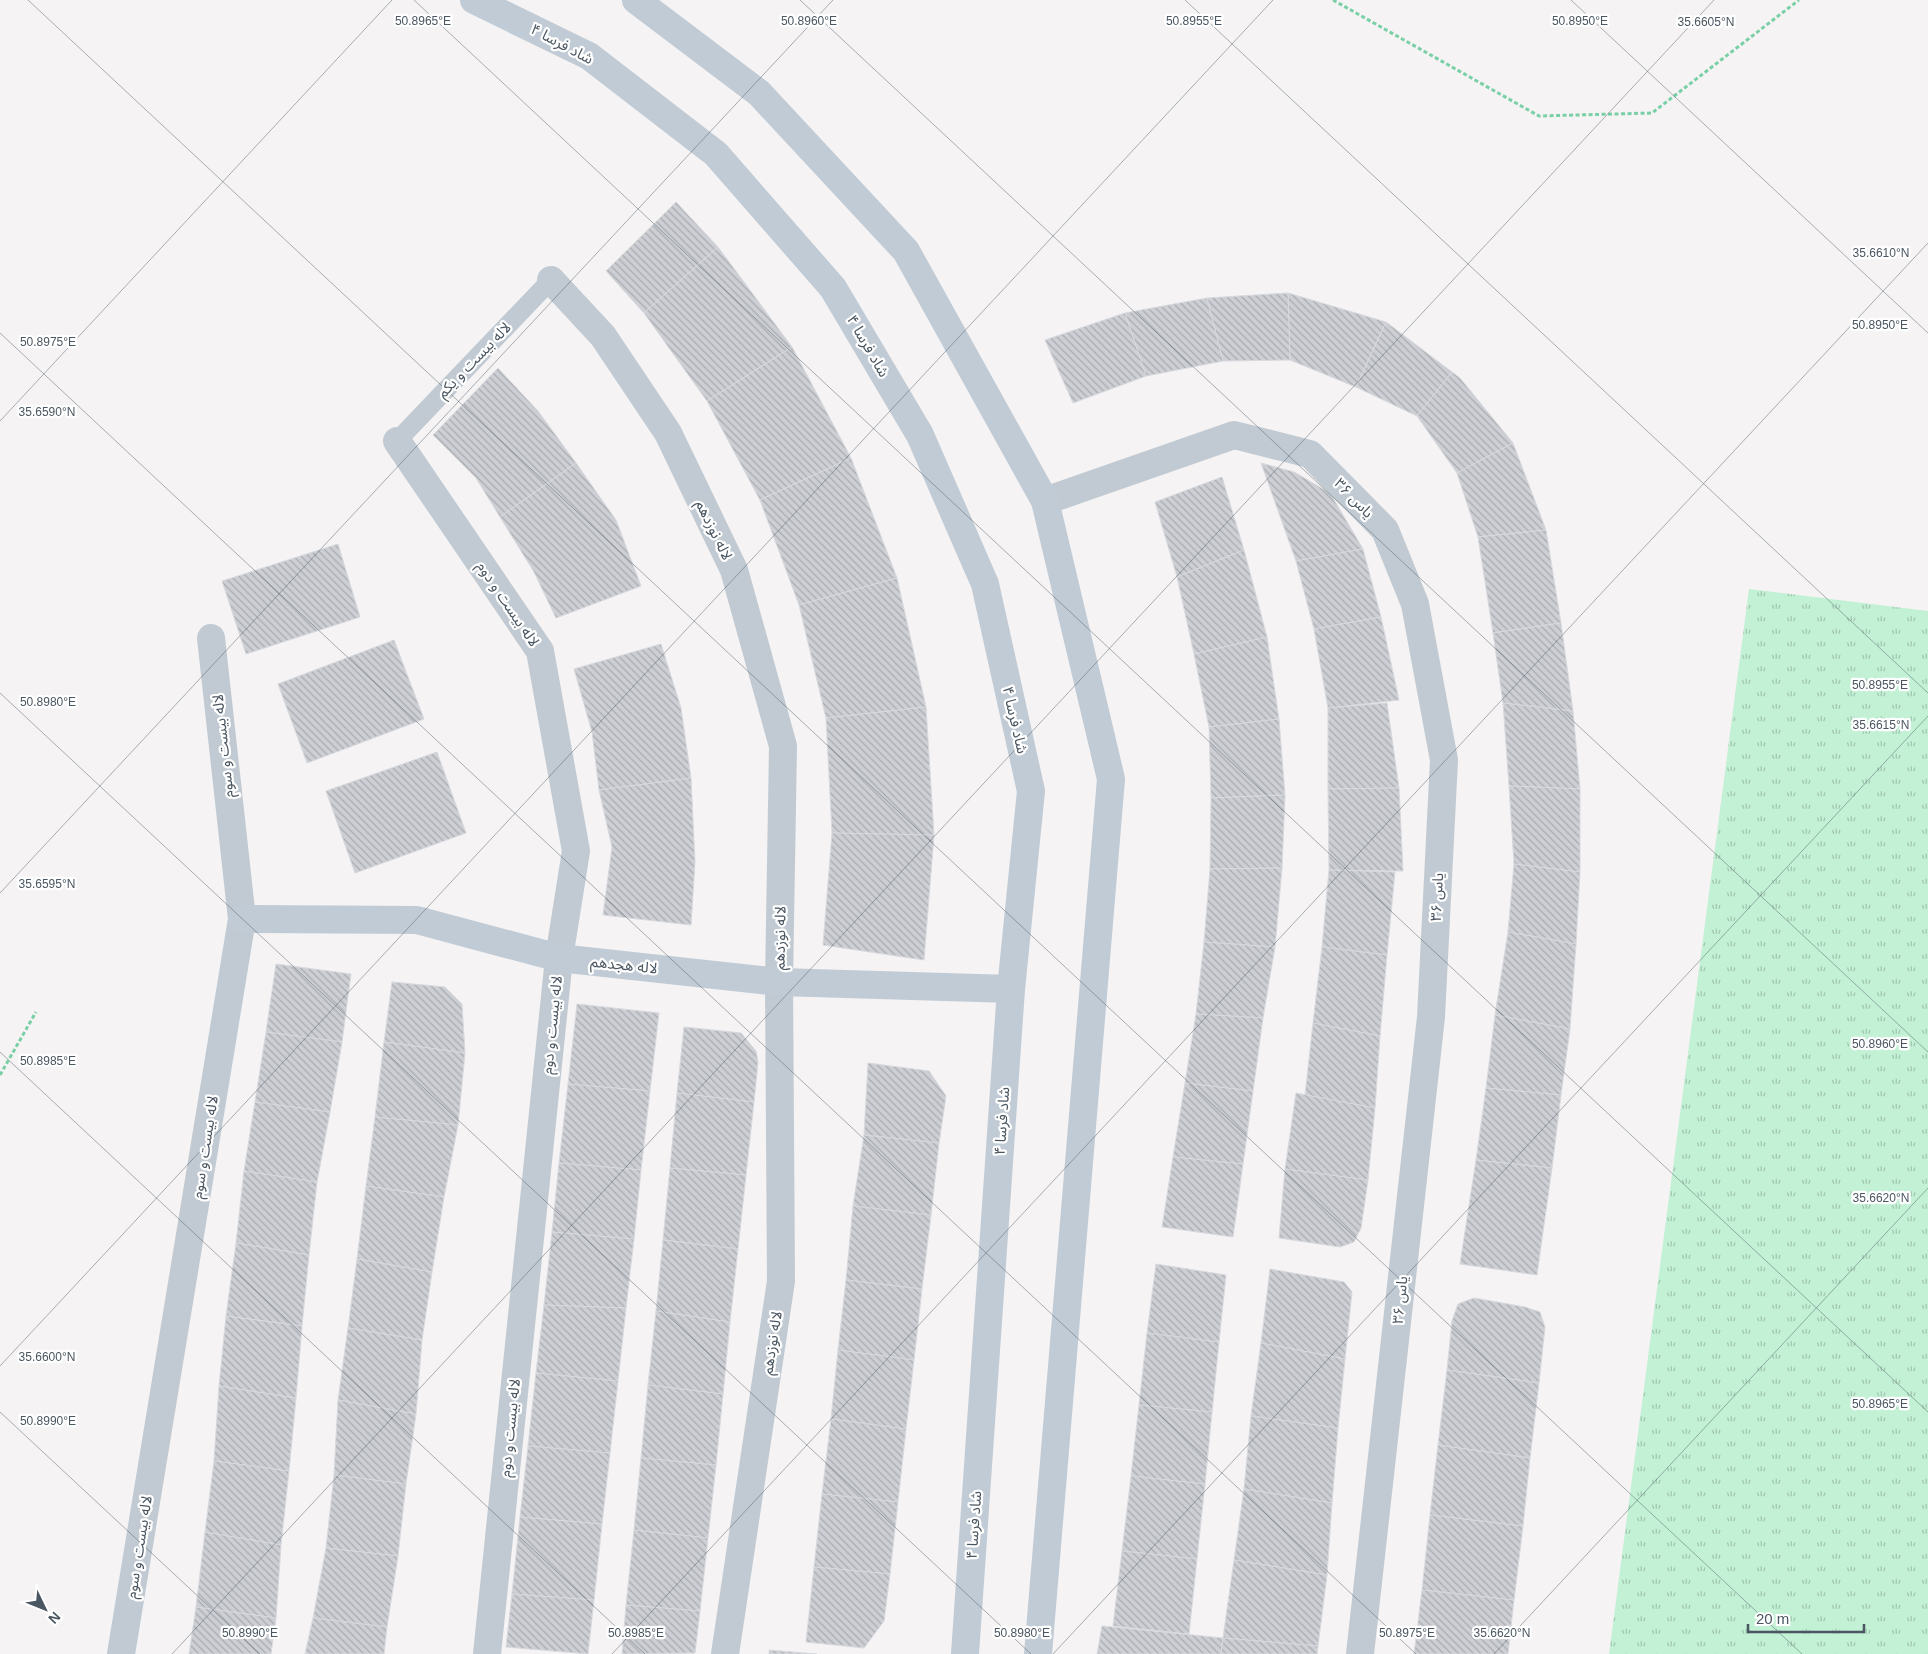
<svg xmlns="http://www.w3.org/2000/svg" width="1928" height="1654" font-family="Arial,'Noto Sans Arabic',sans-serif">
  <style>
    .grass { fill: url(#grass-tufts) }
    .building { fill: url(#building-back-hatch); stroke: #d7d9de }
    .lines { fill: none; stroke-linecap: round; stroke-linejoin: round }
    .path { stroke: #7ad0a6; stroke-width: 3; stroke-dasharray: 4 2.5; stroke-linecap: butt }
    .lane { stroke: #c1cad2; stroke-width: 19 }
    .street { stroke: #c1cad2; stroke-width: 28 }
    .secondary { stroke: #c1cbd6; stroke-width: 28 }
    .ticks { fill: none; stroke: #4a5661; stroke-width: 1; stroke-opacity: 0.45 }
    .labels { text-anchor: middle; stroke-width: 4.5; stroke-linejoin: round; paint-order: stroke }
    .street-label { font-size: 15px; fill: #4a5661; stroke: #fff }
    .ticks-label { font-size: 12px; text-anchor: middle; fill: #4a5661; stroke: #fff; stroke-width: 4.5; stroke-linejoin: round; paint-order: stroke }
  </style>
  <defs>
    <pattern id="grass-tufts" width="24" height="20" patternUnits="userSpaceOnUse" patternTransform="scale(1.25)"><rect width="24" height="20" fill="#c3f1d5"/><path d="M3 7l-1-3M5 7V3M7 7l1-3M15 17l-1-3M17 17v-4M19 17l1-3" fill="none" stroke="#a0c6b0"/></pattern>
    <pattern id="building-back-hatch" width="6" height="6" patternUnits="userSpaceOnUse" patternTransform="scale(1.25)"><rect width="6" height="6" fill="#cdcfd5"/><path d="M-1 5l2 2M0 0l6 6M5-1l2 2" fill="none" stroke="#a8abb0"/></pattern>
  </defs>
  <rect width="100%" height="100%" fill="#f5f3f3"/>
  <path class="grass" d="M1749,589L1928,611V1654H1609Z"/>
  <g class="building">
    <path d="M676,202L718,247L644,313L606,271Z"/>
    <path d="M718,247L792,347L707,401L644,313Z"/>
    <path d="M1288,293L1386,322L1356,387L1290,360Z"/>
    <path d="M1288,293L1290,360L1223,361L1207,298Z"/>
    <path d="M1207,298L1223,361L1146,376L1125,313Z"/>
    <path d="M1125,313L1146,376L1073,403L1045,340Z"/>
    <path d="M1386,322L1452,372L1417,416L1356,387Z"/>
    <path d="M792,347L851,458L760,500L707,401Z"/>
    <path d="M498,368L538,411L576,463L500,517L476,478L433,435Z"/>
    <path d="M1452,372L1460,378L1513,443L1457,473L1417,416Z"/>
    <path d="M1513,443L1546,530L1478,537L1457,473Z"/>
    <path d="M851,458L897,578L799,605L760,500Z"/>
    <path d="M576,463L616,520L641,586L556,618L534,572L500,517Z"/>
    <path d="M1261,463L1294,472L1330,493L1363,549L1296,561Z"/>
    <path d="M1222,477L1244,550L1177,577L1155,502Z"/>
    <path d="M1546,530L1561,623L1493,633L1478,537Z"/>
    <path d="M338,544L360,617L246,654L222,581Z"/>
    <path d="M1363,549L1381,617L1314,629L1296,561Z"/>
    <path d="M1244,550L1267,637L1194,654L1177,577Z"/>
    <path d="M897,578L926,707L826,718L799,605Z"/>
    <path d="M1381,617L1399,700L1328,708L1314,629Z"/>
    <path d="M1561,623L1573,711L1503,703L1493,633Z"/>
    <path d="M1267,637L1279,719L1209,727L1194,654Z"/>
    <path d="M394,640L424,719L307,763L278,684Z"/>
    <path d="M661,644L681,708L691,778L599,790L592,732L574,669Z"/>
    <path d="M1387,703L1399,788L1328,789V708Z"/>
    <path d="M1503,703L1573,711L1580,789L1509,786Z"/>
    <path d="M926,707L934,835L832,833L826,718Z"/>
    <path d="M1279,719L1285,795L1211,798L1209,727Z"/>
    <path d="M437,752L466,833L355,873L326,791Z"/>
    <path d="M691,778L695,862L691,925L603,915L612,847L599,790Z"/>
    <path d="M1509,786L1580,789V872L1514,864Z"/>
    <path d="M1399,788L1403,871L1329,870L1328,789Z"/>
    <path d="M1285,795L1282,868L1210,869L1211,798Z"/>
    <path d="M832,833L934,835L924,960L823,945Z"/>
    <path d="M1514,864L1580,872L1576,944L1508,932Z"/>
    <path d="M1282,868L1275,947L1204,942L1210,869Z"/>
    <path d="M1329,870L1395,872L1387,955L1322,947Z"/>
    <path d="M1508,932L1576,944L1570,1029L1495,1015Z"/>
    <path d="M1204,942L1275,947L1263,1018L1196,1014Z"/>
    <path d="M1322,947L1387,955L1380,1036L1313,1023Z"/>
    <path d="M276,964L351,974L342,1042L266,1032Z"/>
    <path d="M392,982L445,987L462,1004L465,1053L384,1042Z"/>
    <path d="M577,1004L659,1013L650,1091L568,1084Z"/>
    <path d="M1196,1014L1263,1018L1253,1091L1185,1083Z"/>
    <path d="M1495,1015L1570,1029L1561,1095L1486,1088Z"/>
    <path d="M1313,1023L1380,1036L1375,1108L1305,1095Z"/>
    <path d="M684,1027L741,1033L756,1051L758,1062L754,1102L677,1093Z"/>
    <path d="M266,1032L342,1042L330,1112L255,1102Z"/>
    <path d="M384,1042L465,1053L458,1125L375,1117Z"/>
    <path d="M868,1063L929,1071L946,1096L939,1143L864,1135Z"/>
    <path d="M1185,1083L1253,1091L1243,1164L1173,1157Z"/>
    <path d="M568,1084L650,1091L641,1170L559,1163Z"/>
    <path d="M1486,1088L1561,1095L1552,1168L1476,1160Z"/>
    <path d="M677,1093L754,1102L746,1175L670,1168Z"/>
    <path d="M1296,1093L1375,1108L1368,1180L1285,1169Z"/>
    <path d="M255,1102L330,1112L317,1182L244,1171Z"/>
    <path d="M375,1117L458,1125L444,1197L366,1186Z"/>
    <path d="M864,1135L939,1143L931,1215L853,1206Z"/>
    <path d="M1173,1157L1243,1164L1233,1237L1162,1227Z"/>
    <path d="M1476,1160L1552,1168L1537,1275L1460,1264Z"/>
    <path d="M559,1163L641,1170L634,1239L552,1232Z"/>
    <path d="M670,1168L746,1175L738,1249L663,1240Z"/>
    <path d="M1285,1169L1368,1180L1361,1228L1354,1242L1340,1247L1279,1238Z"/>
    <path d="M244,1171L317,1182L309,1255L236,1243Z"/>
    <path d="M366,1186L444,1197L432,1272L357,1259Z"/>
    <path d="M853,1206L931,1215L922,1289L846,1280Z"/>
    <path d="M552,1232L634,1239L626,1308L544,1305Z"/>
    <path d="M663,1240L738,1249L730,1322L656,1311Z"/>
    <path d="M236,1243L309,1255L302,1326L226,1316Z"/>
    <path d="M357,1259L432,1272L422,1340L348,1328Z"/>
    <path d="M1156,1264L1226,1275L1219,1342L1147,1333Z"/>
    <path d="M1270,1269L1344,1282L1352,1292L1345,1359L1261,1343Z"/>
    <path d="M846,1280L922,1289L914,1360L838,1350Z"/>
    <path d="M1474,1298L1525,1307L1540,1312L1545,1327L1539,1383L1447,1370L1452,1321L1458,1304Z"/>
    <path d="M544,1305L626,1308L618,1381L536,1373Z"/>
    <path d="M656,1311L730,1322L723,1394L648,1385Z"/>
    <path d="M226,1316L302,1326L296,1398L219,1386Z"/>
    <path d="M348,1328L422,1340L416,1414L338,1400Z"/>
    <path d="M1147,1333L1219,1342L1212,1412L1139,1405Z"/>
    <path d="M1261,1343L1345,1359L1338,1428L1251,1416Z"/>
    <path d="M838,1350L914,1360L906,1429L831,1419Z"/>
    <path d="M1447,1370L1539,1383L1530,1458L1438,1445Z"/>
    <path d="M536,1373L618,1381L610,1453L528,1446Z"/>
    <path d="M648,1385L723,1394L716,1465L641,1458Z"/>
    <path d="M219,1386L296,1398L289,1471L214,1461Z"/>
    <path d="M338,1400L416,1414L406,1484L334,1475Z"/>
    <path d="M1139,1405L1212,1412L1205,1484L1131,1476Z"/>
    <path d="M1251,1416L1338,1428L1332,1503L1244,1489Z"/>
    <path d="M831,1419L906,1429L898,1502L822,1494Z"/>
    <path d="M1438,1445L1530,1458L1523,1526L1430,1515Z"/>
    <path d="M528,1446L610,1453L602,1524L520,1517Z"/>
    <path d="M641,1458L716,1465L708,1538L634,1530Z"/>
    <path d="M214,1461L289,1471L281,1545L205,1532Z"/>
    <path d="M334,1475L406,1484L398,1556L326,1548Z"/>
    <path d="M1131,1476L1205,1484L1197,1559L1122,1551Z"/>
    <path d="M1244,1489L1332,1503L1327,1575L1234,1560Z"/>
    <path d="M822,1494L898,1502L890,1574L814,1567Z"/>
    <path d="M1430,1515L1523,1526L1514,1600L1422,1590Z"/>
    <path d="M520,1517L602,1524L594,1600L512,1594Z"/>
    <path d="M634,1530L708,1538L700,1611L626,1605Z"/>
    <path d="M205,1532L281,1545L276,1618L196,1607Z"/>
    <path d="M326,1548L398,1556L387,1627L313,1618Z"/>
    <path d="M1122,1551L1197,1559L1189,1634L1113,1626Z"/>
    <path d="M1234,1560L1327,1575L1318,1646L1223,1638Z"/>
    <path d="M814,1567L890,1574L884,1621L864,1648L806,1642Z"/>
    <path d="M1422,1590L1514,1600L1508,1654H1414Z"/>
    <path d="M512,1594L594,1600L588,1654L506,1647Z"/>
    <path d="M626,1605L700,1611L695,1653L622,1654Z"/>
    <path d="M196,1607L276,1618L271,1654H189Z"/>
    <path d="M313,1618L387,1627L384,1654H305Z"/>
    <path d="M1102,1626L1223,1638L1221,1654H1097Z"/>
    <path d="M1223,1638L1318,1646L1317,1654H1221Z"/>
    <path d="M769,1650L817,1654H769Z"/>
  </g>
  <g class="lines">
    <g class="path">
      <path d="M1333,0L1539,116L1652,113L1799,0"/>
      <path d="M0,1075L36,1012"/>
    </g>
    <path class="lane" d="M397,441L551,280"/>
    <g class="street">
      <path d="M551,280L603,336L668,433L734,570L783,746L779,982L781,1281L725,1654"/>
      <path d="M397,441L540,651L576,851L559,958L487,1654"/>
      <path d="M1045,501L1234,435L1310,454L1385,530L1415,604L1444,760L1431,1017L1360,1654"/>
      <path d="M121,1654L242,919L211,638"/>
    </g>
    <g class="secondary">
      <path d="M474,0L589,56L716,154L833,288L920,435L985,584L1031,791L1011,989L965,1654"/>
      <path d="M636,0L759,93L906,251L1045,501L1111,779L1038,1654"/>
      <path d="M242,919L417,920L559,958L779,982L1011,989"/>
    </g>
  </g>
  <path class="ticks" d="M28,0L1802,1654M414,0L1928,1412M800,0L1928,1052M1185,0L1928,693M1571,0L1928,333M0,333L1416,1654M0,421L392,0M0,693L1031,1654M0,893L833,0M0,1052L645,1654M0,1366L1273,0M0,1412L260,1654M172,1654L1714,0M612,1654L1928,243M1053,1654L1928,716M1494,1654L1928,1188"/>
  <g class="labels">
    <g class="street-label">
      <text transform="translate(562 44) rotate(28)" y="5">شاد فرسا ۴</text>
      <text transform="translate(868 346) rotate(60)" y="5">شاد فرسا ۴</text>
      <text transform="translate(474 360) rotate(-46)" y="5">لاله بیست و یکم</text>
      <text transform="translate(1354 498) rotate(46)" y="5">یاس ۳۶</text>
      <text transform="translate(714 530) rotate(64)" y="5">لاله نوزدهم</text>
      <text transform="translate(508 604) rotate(56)" y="5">لاله بیست و دوم</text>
      <text transform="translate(1015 720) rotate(77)" y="5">شاد فرسا ۴</text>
      <text transform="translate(223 746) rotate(-96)" y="5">لاله بیست و سوم</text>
      <text transform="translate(1437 897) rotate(-87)" y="5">یاس ۳۶</text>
      <text transform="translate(780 938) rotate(-89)" y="5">لاله نوزدهم</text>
      <text transform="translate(624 965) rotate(6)" y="5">لاله هجدهم</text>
      <text transform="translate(552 1025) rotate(-84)" y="5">لاله بیست و دوم</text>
      <text transform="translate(1002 1121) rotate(-86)" y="5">شاد فرسا ۴</text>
      <text transform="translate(205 1147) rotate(-81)" y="5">لاله بیست و سوم</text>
      <text transform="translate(1400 1300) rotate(-84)" y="5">یاس ۳۶</text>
      <text transform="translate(772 1343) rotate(-81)" y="5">لاله نوزدهم</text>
      <text transform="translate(510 1428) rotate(-84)" y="5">لاله بیست و دوم</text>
      <text transform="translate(974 1525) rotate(-86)" y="5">شاد فرسا ۴</text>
      <text transform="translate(139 1547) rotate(-81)" y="5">لاله بیست و سوم</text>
    </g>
  </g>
  <g class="ticks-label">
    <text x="423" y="25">50.8965°E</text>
    <text x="809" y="25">50.8960°E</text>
    <text x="1194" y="25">50.8955°E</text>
    <text x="1580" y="25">50.8950°E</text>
    <text x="1706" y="26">35.6605°N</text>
    <text x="1881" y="257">35.6610°N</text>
    <text x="1880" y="329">50.8950°E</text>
    <text x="48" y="346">50.8975°E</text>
    <text x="47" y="416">35.6590°N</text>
    <text x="1880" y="689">50.8955°E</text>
    <text x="48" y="706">50.8980°E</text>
    <text x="1881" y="729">35.6615°N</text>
    <text x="47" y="888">35.6595°N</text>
    <text x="1880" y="1048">50.8960°E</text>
    <text x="48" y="1065">50.8985°E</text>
    <text x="1881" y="1202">35.6620°N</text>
    <text x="47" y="1361">35.6600°N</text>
    <text x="1880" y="1408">50.8965°E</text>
    <text x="48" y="1425">50.8990°E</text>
    <text x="1502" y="1637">35.6620°N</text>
    <text x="250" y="1637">50.8990°E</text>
    <text x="636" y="1637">50.8985°E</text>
    <text x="1022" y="1637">50.8980°E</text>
    <text x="1407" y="1637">50.8975°E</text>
  </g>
  <g transform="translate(45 1609) rotate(133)" stroke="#ffffff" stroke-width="4" paint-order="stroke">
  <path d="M0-4L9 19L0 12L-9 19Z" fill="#4a5661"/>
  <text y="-8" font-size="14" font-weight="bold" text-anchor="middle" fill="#4a5661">N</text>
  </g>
  <path d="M1748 1624v8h116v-8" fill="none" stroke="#4a5661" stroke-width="2.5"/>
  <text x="1756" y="1624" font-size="15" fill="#4a5661" stroke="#ffffff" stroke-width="4" paint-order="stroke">20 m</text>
</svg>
